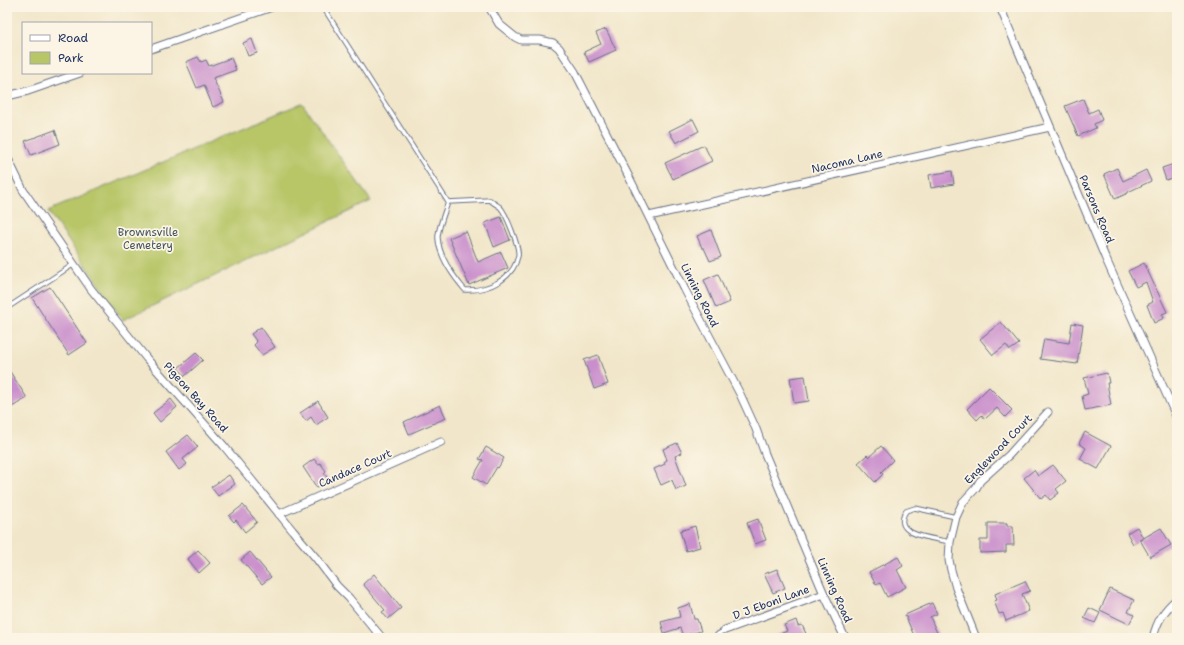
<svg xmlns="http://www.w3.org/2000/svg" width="1184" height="645" font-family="'Shantell Sans',sans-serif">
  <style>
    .green { fill: #b8c668; stroke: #6a7a63 }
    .building { fill: #c98ecc }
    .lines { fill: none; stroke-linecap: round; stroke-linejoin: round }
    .lane-casing { stroke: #666f83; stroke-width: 5.5 }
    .street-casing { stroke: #666f83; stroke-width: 9 }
    .lane { stroke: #fff; stroke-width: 3.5 }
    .street { stroke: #fff; stroke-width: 7 }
    .labels { text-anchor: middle; stroke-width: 3.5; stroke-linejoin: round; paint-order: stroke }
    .street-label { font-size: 11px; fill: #1b2f5e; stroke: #fcf5e5 }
    .park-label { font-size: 11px; fill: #425560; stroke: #fcf5e5 }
  </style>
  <rect width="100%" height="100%" fill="#fcf5e5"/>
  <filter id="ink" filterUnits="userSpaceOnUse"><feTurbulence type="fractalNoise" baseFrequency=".025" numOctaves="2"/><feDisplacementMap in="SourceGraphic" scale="8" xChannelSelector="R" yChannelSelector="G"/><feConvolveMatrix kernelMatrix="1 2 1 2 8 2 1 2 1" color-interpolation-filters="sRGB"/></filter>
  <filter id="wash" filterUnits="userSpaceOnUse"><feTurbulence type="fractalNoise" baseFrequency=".012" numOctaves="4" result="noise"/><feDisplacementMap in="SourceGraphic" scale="16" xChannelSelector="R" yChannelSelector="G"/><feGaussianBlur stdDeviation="0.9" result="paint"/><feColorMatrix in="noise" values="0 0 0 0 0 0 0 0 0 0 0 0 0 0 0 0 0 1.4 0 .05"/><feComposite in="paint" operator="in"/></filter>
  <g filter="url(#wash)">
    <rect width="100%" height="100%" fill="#f1e6c9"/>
    <path class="green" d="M302,103L371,201L123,320L48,211Z"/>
    <g id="blocks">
      <g class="building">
        <path d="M606,29L616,50L589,62L584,52L601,44L596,33Z"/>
        <path d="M252,39L257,53L248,56L243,43Z"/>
        <path d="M198,57L201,62L206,60L209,66L231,58L236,70L213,78L224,102L213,107L204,85L197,88L186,62Z"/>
        <path d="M1083,99L1089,113L1098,109L1102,120L1094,124L1096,128L1078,136L1065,106Z"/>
        <path d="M693,119L699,131L676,143L669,131Z"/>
        <path d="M55,130L60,144L31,155L25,141Z"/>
        <path d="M704,145L712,161L673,179L665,163Z"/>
        <path d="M1174,164L1177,176L1166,180L1162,168Z"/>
        <path d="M1117,168L1123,181L1146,170L1151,181L1128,192V193L1115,199L1104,174Z"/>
        <path d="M952,171L954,184L931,188L929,175Z"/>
        <path d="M501,217L510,240L494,247L485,223Z"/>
        <path d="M711,230L721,257L710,261L704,248H702L697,236Z"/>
        <path d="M466,231L478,262L501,252L508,268L469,285L449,238Z"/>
        <path d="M1144,263L1167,312L1162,314L1164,318L1154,323L1147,305L1153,302L1146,282L1136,287L1128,271Z"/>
        <path d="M718,274L730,302L716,308L704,280Z"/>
        <path d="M50,287L87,343L69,355L32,298Z"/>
        <path d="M1001,322L1019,344L1010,350L1006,345L993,355L980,339Z"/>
        <path d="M1072,323L1083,325L1077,364L1040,359L1044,339L1069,343Z"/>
        <path d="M261,327L275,347L262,355L254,345L257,342L251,334Z"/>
        <path d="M196,353L203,360L185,376L178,368Z"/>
        <path d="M598,355L608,384L594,389L584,360Z"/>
        <path d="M7,367L27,398L7,410Z"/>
        <path d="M1107,373L1109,383H1107L1111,405L1085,410L1082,396L1088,394L1084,378Z"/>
        <path d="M805,376L809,401L794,403L790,378Z"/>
        <path d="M989,387L1012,410L1005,417L997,408L985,419L982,415L977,420L967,409Z"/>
        <path d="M171,399L177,407L160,422L153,413Z"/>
        <path d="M318,401L328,417L316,425L311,417L306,421L300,413Z"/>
        <path d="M440,405L446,418L409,434L404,422Z"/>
        <path d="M1085,432L1111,446L1098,469L1080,459L1086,448L1079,443Z"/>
        <path d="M188,435L198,447L183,459L187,464L179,470L166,452Z"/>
        <path d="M677,443L682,453L675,456L686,486L676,490L672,480L661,485L654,469L665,464L664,462L667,460L663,449Z"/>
        <path d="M881,446L893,460L881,472L883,474L875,482L858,463L867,455L869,457Z"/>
        <path d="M486,447L504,458L498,468L497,467L486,485L473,477L483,460L479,459Z"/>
        <path d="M314,459L318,464L320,463L326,471L324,473L329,480L317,488L303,467Z"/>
        <path d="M1053,465L1066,481L1056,489L1059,493L1050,500L1046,495L1041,499L1024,478L1034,470L1038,476Z"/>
        <path d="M229,475L235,484L218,496L211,487Z"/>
        <path d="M243,505L257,522L245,532L236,520L234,522L229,516Z"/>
        <path d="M758,519L766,540L755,544L747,523Z"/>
        <path d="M988,523H1007V526H1013L1014,545H1006V552L980,553V540H988Z"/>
        <path d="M695,526L700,547L686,551L680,531Z"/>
        <path d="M1137,527L1143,538L1133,544L1127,533Z"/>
        <path d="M1161,528L1171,545L1150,557L1140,540Z"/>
        <path d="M198,550L210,563L199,573L188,559Z"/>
        <path d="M250,552L271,577L262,584L241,560Z"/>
        <path d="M898,557L903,566L897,570L906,587L887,597L880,583L876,585L869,572Z"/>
        <path d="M777,569L785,588L773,593L764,574Z"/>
        <path d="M374,574L401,608L388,619L382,612L385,610L363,584Z"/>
        <path d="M1025,581L1030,591L1022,594L1029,611L1006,621L1003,613L999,614L994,601L997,600L995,594Z"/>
        <path d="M1110,589L1134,600L1128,612L1134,615L1129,624L1100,610Z"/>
        <path d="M932,603L937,614L930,617L938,635L931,638H915L905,615Z"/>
        <path d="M690,604L694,619H697L701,631L683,636L680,628L664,633L661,622L680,617L678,608Z"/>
        <path d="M1089,608L1100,613L1095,623L1084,618Z"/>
        <path d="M796,620L798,626L802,625L808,638H770L787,631L784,625Z"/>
      </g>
    </g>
  </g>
  <g filter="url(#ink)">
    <use href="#blocks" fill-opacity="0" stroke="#666f83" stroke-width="1"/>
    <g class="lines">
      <defs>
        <g id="lane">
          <path d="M323,7L448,202"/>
          <path d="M490,200C493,203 497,205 500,207C506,213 520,248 518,256C513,280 487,291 465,290C453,276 439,257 438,238C437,231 446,209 448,202Z"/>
          <path d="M7,308L74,264"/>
          <path d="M950,542C934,538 890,536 906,511L915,508L956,517"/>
          <path d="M714,638L718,634L725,630"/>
        </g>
        <g id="street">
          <path d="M489,7L499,24L515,37L521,40H540L553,43L559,48L575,72L629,177L685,290L740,394L756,429L765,454L824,594L845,638"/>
          <path d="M1000,7L1105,257L1177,418"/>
          <path d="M7,8V7"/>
          <path d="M151,49L272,7"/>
          <path d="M7,96L28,91L80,73"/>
          <path d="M7,160L9,161L23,190L91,289L147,359L224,446L293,531L316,558L337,586L349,598L382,638"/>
          <path d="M649,216L1050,127"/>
          <path d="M279,514L441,442"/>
          <path d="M725,630L824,594"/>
          <path d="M976,638L956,588L951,570L949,560L950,542L956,517L963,502L976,488L980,481L1009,455L1048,412"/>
          <path d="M1153,638C1157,621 1164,610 1177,599"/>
        </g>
      </defs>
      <use href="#lane" class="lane-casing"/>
      <use href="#street" class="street-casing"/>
      <use href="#lane" class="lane"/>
      <use href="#street" class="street"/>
    </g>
  </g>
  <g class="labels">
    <g class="street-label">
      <text transform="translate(847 161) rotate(-13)" y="4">Nacoma Lane</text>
      <text transform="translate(1097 209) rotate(67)" y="4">Parsons Road</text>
      <text transform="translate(700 295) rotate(63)" y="4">Linning Road</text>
      <text transform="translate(196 397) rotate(48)" y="4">Pigeon Bay Road</text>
      <text transform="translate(998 449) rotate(-46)" y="4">Englewood Court</text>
      <text transform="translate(355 468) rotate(-24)" y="4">Candace Court</text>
      <text transform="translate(835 590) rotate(66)" y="4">Linning Road</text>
      <text transform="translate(771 602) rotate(-20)" y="4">D J Eboni Lane</text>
    </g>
    <g class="park-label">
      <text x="148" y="236">Brownsville<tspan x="148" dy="13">Cemetery</tspan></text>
    </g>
  </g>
  <rect width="1184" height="645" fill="none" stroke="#fcf5e5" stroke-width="24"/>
  <rect x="22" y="22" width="130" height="52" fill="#fcf5e5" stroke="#a2a6af"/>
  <rect x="30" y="35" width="20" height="6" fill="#ffffff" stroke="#a2a6af"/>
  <text x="58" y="42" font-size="12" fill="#1b2f5e">Road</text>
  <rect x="30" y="52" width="20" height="12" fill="#b8c668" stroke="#a2a6af"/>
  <text x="58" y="62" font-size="12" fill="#1b2f5e">Park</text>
</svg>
